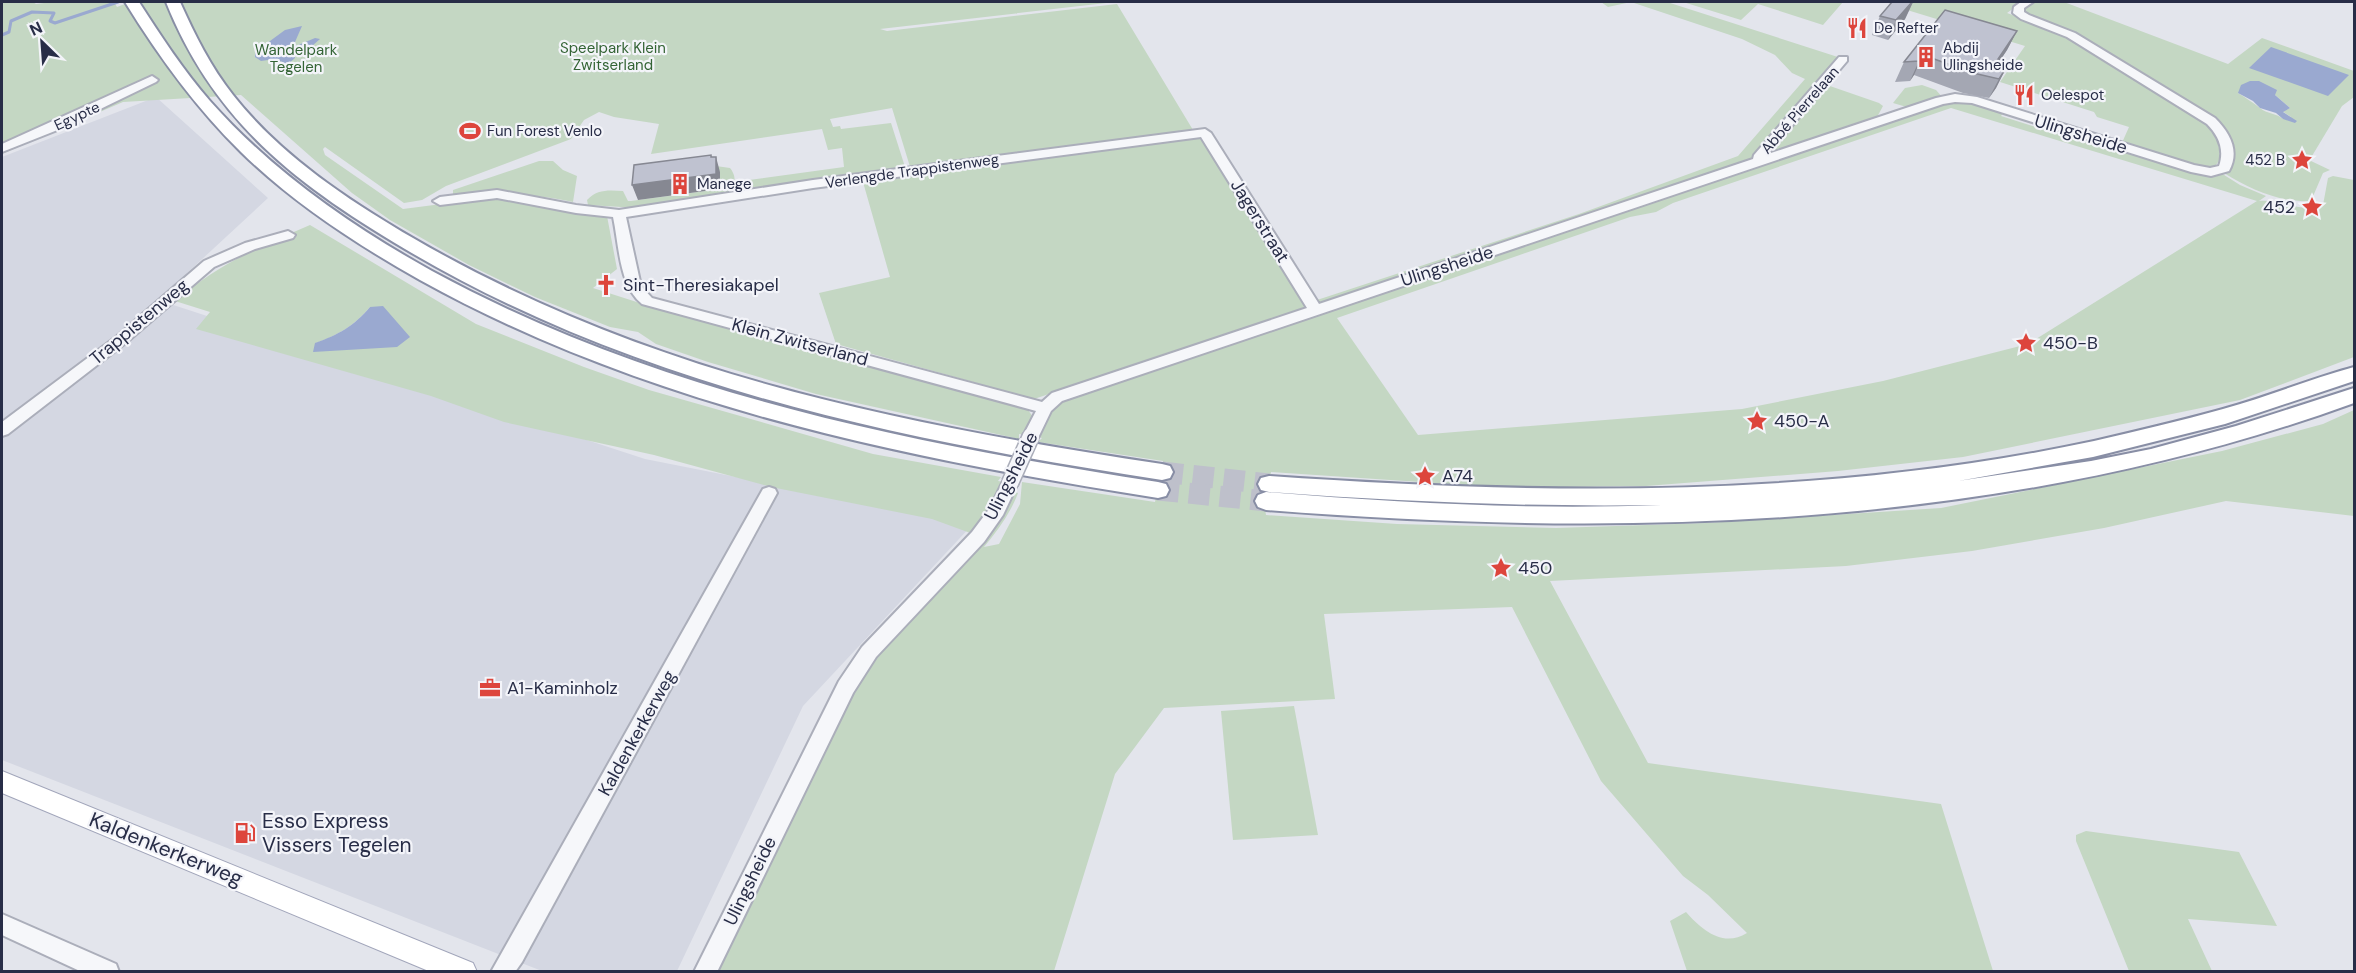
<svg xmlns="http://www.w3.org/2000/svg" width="2356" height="973" font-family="'DM Sans',sans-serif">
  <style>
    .built { fill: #d4d7e2 }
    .green { fill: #c4d7c3; fill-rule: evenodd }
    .water { fill: #9aa9d0 }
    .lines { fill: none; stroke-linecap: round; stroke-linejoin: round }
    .stream { stroke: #9aa9d0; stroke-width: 3 }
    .highway-tunnel { stroke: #bec0cb; stroke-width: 21; stroke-dasharray: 21 10; stroke-linecap: butt }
    .minor-casing { stroke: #abaeba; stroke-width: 4 }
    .major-casing { stroke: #a1a5ba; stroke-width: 2 }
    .highway-casing { stroke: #888ea5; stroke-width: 4 }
    .minor { fill: #f6f7fa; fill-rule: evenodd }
    .major { fill: #fff; fill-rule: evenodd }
    .highway { fill: #fff; fill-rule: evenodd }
    .minor-bridge-casing { stroke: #abaeba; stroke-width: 19; stroke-linecap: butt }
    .minor-bridge { stroke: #f6f7fa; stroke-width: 16 }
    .wall { fill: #a4a7b3 }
    .shaded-wall { fill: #868892 }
    .building { fill: #bfc2d0; stroke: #868892; stroke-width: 1.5 }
    .labels { text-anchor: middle; stroke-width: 4.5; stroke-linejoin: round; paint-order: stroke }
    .far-poi-label { font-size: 15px; fill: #282d47; stroke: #f3f4f9; text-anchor: start }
    .far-park-label { font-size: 15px; fill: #346435; stroke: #f3f4f9 }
    .far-street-label { font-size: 15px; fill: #282d47; stroke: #f3f4f9 }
    .street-label { font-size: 18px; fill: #282d47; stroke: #f3f4f9 }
    .poi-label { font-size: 18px; fill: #282d47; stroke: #f3f4f9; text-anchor: start }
    .near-poi-label { font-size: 21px; fill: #282d47; stroke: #f3f4f9; text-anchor: start }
    .near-street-label { font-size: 21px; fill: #282d47; stroke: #f3f4f9 }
  </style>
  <rect width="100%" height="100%" fill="#e3e5ec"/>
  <path class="built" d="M156,97L268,198L158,300L645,459L973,524L803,706L677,971H542L2,760V157Z"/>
  <g class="green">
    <path d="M3,2H33L36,4L52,2H114L117,7L130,2H1115L880,29L887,31L1117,4L1193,130L911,170L892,108L830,119L833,127L840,126L841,129L891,123L906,170L743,193L742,181L844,167L842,148L828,150L822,129L651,154L659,124L614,117L599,112L584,120L571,139L446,186L422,200L404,203L325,147L323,149L325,155L403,209L488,198L607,216L617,269L593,288L646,305L1026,407L1033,417L1025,435L1019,434V439L816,394L708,362L656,344L638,332L610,327L535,297L469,265L390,220L352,193L241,95L123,102L2,154V3Z"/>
    <path d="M1601,2H1667L1841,58L1750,162L1320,305L1317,300L1579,214L1738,156L1805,79L1792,73L1775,55L1742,39L1631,2L1608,7Z"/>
    <path d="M1683,2H1843L1823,25L1758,4L1741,20Z"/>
    <path d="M1897,2H2022L2007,13L2062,33L2204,119L2218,134L2220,159L2214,168L2206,169L2121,145L2129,127L2097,117L2094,112L2000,82L2025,46L1894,6Z"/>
    <path d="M2033,2H2064L2228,64L2262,38L2354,71V97L2342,106L2312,156L2311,161L2330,170L2323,173L2311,201C2280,203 2250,189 2224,173C2241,160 2231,135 2218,122L2075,36L2022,12L2023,8ZM2238,93L2274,94L2290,108L2282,111L2291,117L2283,119C2276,113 2267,114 2260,108C2252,102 2246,98 2238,93Z"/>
    <path d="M1827,85L1879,103L1883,106L1876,119L1773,154L1768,151Z"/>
    <path d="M1922,85L1936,90L1943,98L1910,108L1893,103L1905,88Z"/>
    <path d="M1964,101L2004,112L2001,116L2112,151L2115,147L2221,173L2240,185L2266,196L2259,201C2283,199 2301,214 2323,205L2328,178L2333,176L2354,180V357L2240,400L1963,457L1838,471L1646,486L1553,487L1465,485L1271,472L1265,509L1266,515L1397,524L1556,528L1707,523L1941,508L2222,451L2323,424L2354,410V516L2226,501L2104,528L1972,551L1846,566L1550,581L1648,763L1941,804L1993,971H1687L1670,921L1686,912C1702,930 1723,948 1747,933L1708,895L1683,876L1601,781L1512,607L1324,614L1335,699L1164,708L1115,774L1054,971L714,972L852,689L875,654L1013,491L1018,493C1010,514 998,530 984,547L999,544L1020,504L1022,482L1155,502L1163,461L1038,442L1042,438L1038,437L1052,410L1067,399L1943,103ZM1951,108L2257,201L2028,344L1883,381L1742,409L1418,435L1337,318L1630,217L1656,212L1673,203Z"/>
    <path d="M1193,137L1203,140L1304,301L1305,306L1298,311L1034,399L836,344L819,293L890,277L863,182Z"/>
    <path d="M539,161H553L563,170L577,176L573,202C531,193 496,193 453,196V190Z"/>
    <path d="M716,166L730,168C739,179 734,191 722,197L638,208L588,205L587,200C597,189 609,190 623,191L628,201H631L720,189V172Z"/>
    <path d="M310,225L476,324L584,367L649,390L873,454L1001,477L998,481L1004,482L973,534L932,519L771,487L654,455L504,422L431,396L196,329L210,312L175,301C220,263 257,248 310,225ZM370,307L397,347L316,343C338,335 354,326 370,307Z"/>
    <path d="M1294,706L1318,835L1233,840L1221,711Z"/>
    <path d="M2086,831L2239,852L2277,926L2188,919L2212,971H2129L2076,841V835Z"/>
  </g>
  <g class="water">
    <path d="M302,26L295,42L296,46L315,38L320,39L312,46L294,52L295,58L287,65L280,66L282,62L275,59L261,61L255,57V52L285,30Z"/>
    <path d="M2271,47L2349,75L2328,96L2249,68Z"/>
    <path d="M2250,81H2259L2277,90L2275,95L2290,108L2283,112L2297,121L2295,123L2283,119L2276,113L2260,108L2253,101L2238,93L2241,85Z"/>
    <path d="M383,306L410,337L397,347L313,352L315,343C338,335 354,326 370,307Z"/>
  </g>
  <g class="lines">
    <path class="stream" d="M2,35L9,32L11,21L32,12L54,13L50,21L55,23L118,2"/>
    <g class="highway-tunnel">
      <path d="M1162,472L1269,484"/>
      <path d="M1158,490L1266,501"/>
    </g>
    <defs>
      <g id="minor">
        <path d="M2021,2H2033L2024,8V12L2029,15L2075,33L2215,118C2230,133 2240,151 2229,171L2211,176L2191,172L1972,103L1955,102L1943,104L1062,401L1051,411L1037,440H1025L1023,436L1036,411L642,304C619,286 619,245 613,217L576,213L497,198L440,205L433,201L440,197L497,190L576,205L619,210L813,180L1205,129L1211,133L1319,304L1753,159L1754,155L1839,57H1847V61L1768,154L1936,98L1955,94L1977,97L2194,165L2210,168L2219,166C2225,149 2218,135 2207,124L2067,37L2021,19L2013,13L2014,7ZM1201,137L1307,308L1052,393L1042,402L652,298L641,286L626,217L813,188Z"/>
        <path d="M152,76L158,80L156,82L55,131L2,152V144Z"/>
        <path d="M288,231L295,235L293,238L255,249L214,267L127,342L8,434L2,436V422L117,336L204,261L245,243Z"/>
        <path d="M1010,477L1016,479L1018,483L1003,515L984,542L876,657L853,693L717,972H694L839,681L862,647L972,532L990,508L1004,479Z"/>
        <path d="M769,487L775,489L777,493L522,962L515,972H491L763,489Z"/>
        <path d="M2,914L116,964L119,972H82L2,935Z"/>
      </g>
      <path id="major" d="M2,771L473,963L477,972H431L2,793Z"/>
      <g id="highway">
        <path d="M125,2H139C161,36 183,70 210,101C272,171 351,226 432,271C656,393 908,443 1158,482L1166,484L1169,490L1166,496L1158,498C904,458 647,406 420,280C356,244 293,203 241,152C195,107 159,57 125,2Z"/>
        <path d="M166,2H180C195,35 210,66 233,95C280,155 348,200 413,238C647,374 898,424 1162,464L1170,466L1173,472L1170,478L1162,480C900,440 636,386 405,249C297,185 214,122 166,2Z"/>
        <path d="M2354,367V381L2225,424L2093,457L1958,481L2091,461L2151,449L2236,426L2354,388V403C2008,529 1630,539 1266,510L1258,507L1255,501L1258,495L1266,492C1398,503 1530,510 1662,505C1530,507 1400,502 1269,492L1261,490L1258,484L1261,478L1269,476C1544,495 1823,499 2094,441C2137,431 2180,421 2223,409C2267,397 2310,379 2354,367Z"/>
      </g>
    </defs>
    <use href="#minor" class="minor-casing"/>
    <use href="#major" class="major-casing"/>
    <use href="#highway" class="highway-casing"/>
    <use href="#minor" class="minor"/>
    <use href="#major" class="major"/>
    <use href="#highway" class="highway"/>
    <defs>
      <path id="minor-bridge" d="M1010,483L1031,436"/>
    </defs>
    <use href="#minor-bridge" class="minor-bridge-casing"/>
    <use href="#minor-bridge" class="minor-bridge"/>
  </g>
  <g class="wall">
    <path d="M1913,2L1905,19L1888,40L1872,35L1880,16Z"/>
    <path d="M1945,10L2017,31L2007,50L1997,65L2006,68L1996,88L1989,98L1963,93L1914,75L1910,81L1895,82L1904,62Z"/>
  </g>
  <g class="shaded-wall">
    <path d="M1913,2L1905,19L1888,40L1896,20Z"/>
    <path d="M2017,31L2007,50L1989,77L1994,65Z"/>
    <path d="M1923,55L1914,75L1910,81L1919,61Z"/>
    <path d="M2006,68L1996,88L1989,98L1999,79Z"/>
    <path d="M711,155L716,169V157L720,172V189L638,200L632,185L711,157Z"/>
  </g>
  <g class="building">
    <path d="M1892,2H1912L1896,20L1880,16Z"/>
    <path d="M1945,10L2017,31L1994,65L2006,68L1999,79L1973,73L1923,55L1919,61L1904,62Z"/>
    <path d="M711,155V157H716V174L632,185L634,165Z"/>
  </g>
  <defs>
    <symbol id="restaurant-bare" viewBox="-9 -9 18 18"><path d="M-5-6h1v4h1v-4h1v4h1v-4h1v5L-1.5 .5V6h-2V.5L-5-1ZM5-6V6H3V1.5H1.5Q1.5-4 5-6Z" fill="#dd453c" stroke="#f3f4f9" stroke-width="2.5" paint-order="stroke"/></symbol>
    <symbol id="building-bare" viewBox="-9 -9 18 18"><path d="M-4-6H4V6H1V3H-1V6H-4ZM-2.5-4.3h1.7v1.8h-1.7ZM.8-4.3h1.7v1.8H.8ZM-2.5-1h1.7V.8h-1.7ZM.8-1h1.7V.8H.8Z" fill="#dd453c" stroke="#f3f4f9" stroke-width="2.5" paint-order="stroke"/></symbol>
    <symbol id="stadium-bare" viewBox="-9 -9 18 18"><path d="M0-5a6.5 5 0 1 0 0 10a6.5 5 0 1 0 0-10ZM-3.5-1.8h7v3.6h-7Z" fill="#dd453c" stroke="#f3f4f9" stroke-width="2.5" paint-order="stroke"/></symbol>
    <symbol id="sight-bare" viewBox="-9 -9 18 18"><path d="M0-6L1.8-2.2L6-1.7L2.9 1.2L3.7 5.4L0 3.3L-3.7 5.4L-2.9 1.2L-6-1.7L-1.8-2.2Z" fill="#dd453c" stroke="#f3f4f9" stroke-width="2.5" paint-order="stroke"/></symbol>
    <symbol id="church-bare" viewBox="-9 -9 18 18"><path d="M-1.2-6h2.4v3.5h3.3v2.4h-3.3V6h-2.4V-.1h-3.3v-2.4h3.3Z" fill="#dd453c" stroke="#f3f4f9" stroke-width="2.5" paint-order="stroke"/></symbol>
    <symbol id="office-bare" viewBox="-9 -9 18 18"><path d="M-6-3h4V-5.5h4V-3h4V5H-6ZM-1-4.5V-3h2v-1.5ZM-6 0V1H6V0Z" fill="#dd453c" stroke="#f3f4f9" stroke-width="2.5" paint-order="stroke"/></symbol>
    <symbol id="fuel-bare" viewBox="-9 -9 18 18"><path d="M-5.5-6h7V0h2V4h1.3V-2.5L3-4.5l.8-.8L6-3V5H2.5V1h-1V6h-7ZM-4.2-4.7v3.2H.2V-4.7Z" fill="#dd453c" stroke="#f3f4f9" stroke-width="2.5" paint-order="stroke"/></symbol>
  </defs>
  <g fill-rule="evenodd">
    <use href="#restaurant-bare" x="1842" y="13" width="30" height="30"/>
    <use href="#building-bare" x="1911" y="42" width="30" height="30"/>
    <use href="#restaurant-bare" x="2009" y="80" width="30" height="30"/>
    <use href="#stadium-bare" x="455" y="116" width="30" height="30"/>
    <use href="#sight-bare" x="2287" y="145" width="30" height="30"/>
    <use href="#building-bare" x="665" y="169" width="30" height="30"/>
    <use href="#sight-bare" x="2297" y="192" width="30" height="30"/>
    <use href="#church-bare" x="591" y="270" width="30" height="30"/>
    <use href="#sight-bare" x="2011" y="328" width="30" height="30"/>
    <use href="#sight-bare" x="1742" y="406" width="30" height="30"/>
    <use href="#sight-bare" x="1410" y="461" width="30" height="30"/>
    <use href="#sight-bare" x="1486" y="553" width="30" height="30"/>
    <use href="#office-bare" x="475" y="673" width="30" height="30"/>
    <use href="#fuel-bare" x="230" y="818" width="30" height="30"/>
  </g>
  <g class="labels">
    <g class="far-poi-label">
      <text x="1874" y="33">De Refter</text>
      <text x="1943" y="53">Abdij<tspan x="1943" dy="17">Ulingsheide</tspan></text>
      <text x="2041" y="100">Oelespot</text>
      <text x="487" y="136">Fun Forest Venlo</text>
      <text x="2285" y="165" text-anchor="end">452 B</text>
      <text x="697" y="189">Manege</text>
    </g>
    <g class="far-park-label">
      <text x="613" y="53">Speelpark Klein<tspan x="613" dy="17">Zwitserland</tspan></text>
      <text x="296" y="55">Wandelpark<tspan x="296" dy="17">Tegelen</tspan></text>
    </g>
    <g class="far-street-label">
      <text transform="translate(1800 110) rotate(-49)" y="5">Abbé Pierrelaan</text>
      <text transform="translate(77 116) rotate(-25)" y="5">Egypte</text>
      <text transform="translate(912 171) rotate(-8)" y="5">Verlengde Trappistenweg</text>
    </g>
    <g class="street-label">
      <text transform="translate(2081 134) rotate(17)" y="6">Ulingsheide</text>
      <text transform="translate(1260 221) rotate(58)" y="6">Jagerstraat</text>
      <text transform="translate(1447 266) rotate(-18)" y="6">Ulingsheide</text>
      <text transform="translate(139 322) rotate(-40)" y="6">Trappistenweg</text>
      <text transform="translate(800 342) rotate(15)" y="6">Klein Zwitserland</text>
      <text transform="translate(1011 476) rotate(-63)" y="6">Ulingsheide</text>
      <text transform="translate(637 733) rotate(-61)" y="6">Kaldenkerkerweg</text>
      <text transform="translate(750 881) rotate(-64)" y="6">Ulingsheide</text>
    </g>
    <g class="poi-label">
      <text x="2295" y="213" text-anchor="end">452</text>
      <text x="623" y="291">Sint-Theresiakapel</text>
      <text x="2043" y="349">450-B</text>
      <text x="1774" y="427">450-A</text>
      <text x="1442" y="482">A74</text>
      <text x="1518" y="574">450</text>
      <text x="507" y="694">A1-Kaminholz</text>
    </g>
    <g class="near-poi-label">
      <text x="262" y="828">Esso Express<tspan x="262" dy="24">Vissers Tegelen</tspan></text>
    </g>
    <g class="near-street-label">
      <text transform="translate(166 849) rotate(22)" y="7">Kaldenkerkerweg</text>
    </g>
  </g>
  <rect width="2356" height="973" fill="none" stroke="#282d47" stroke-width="6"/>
  <g transform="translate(42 42) rotate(335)" stroke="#f3f4f9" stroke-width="4.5" paint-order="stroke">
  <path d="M0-4.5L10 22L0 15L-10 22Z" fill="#282d47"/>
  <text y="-9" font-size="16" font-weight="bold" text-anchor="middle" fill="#282d47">N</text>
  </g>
</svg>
